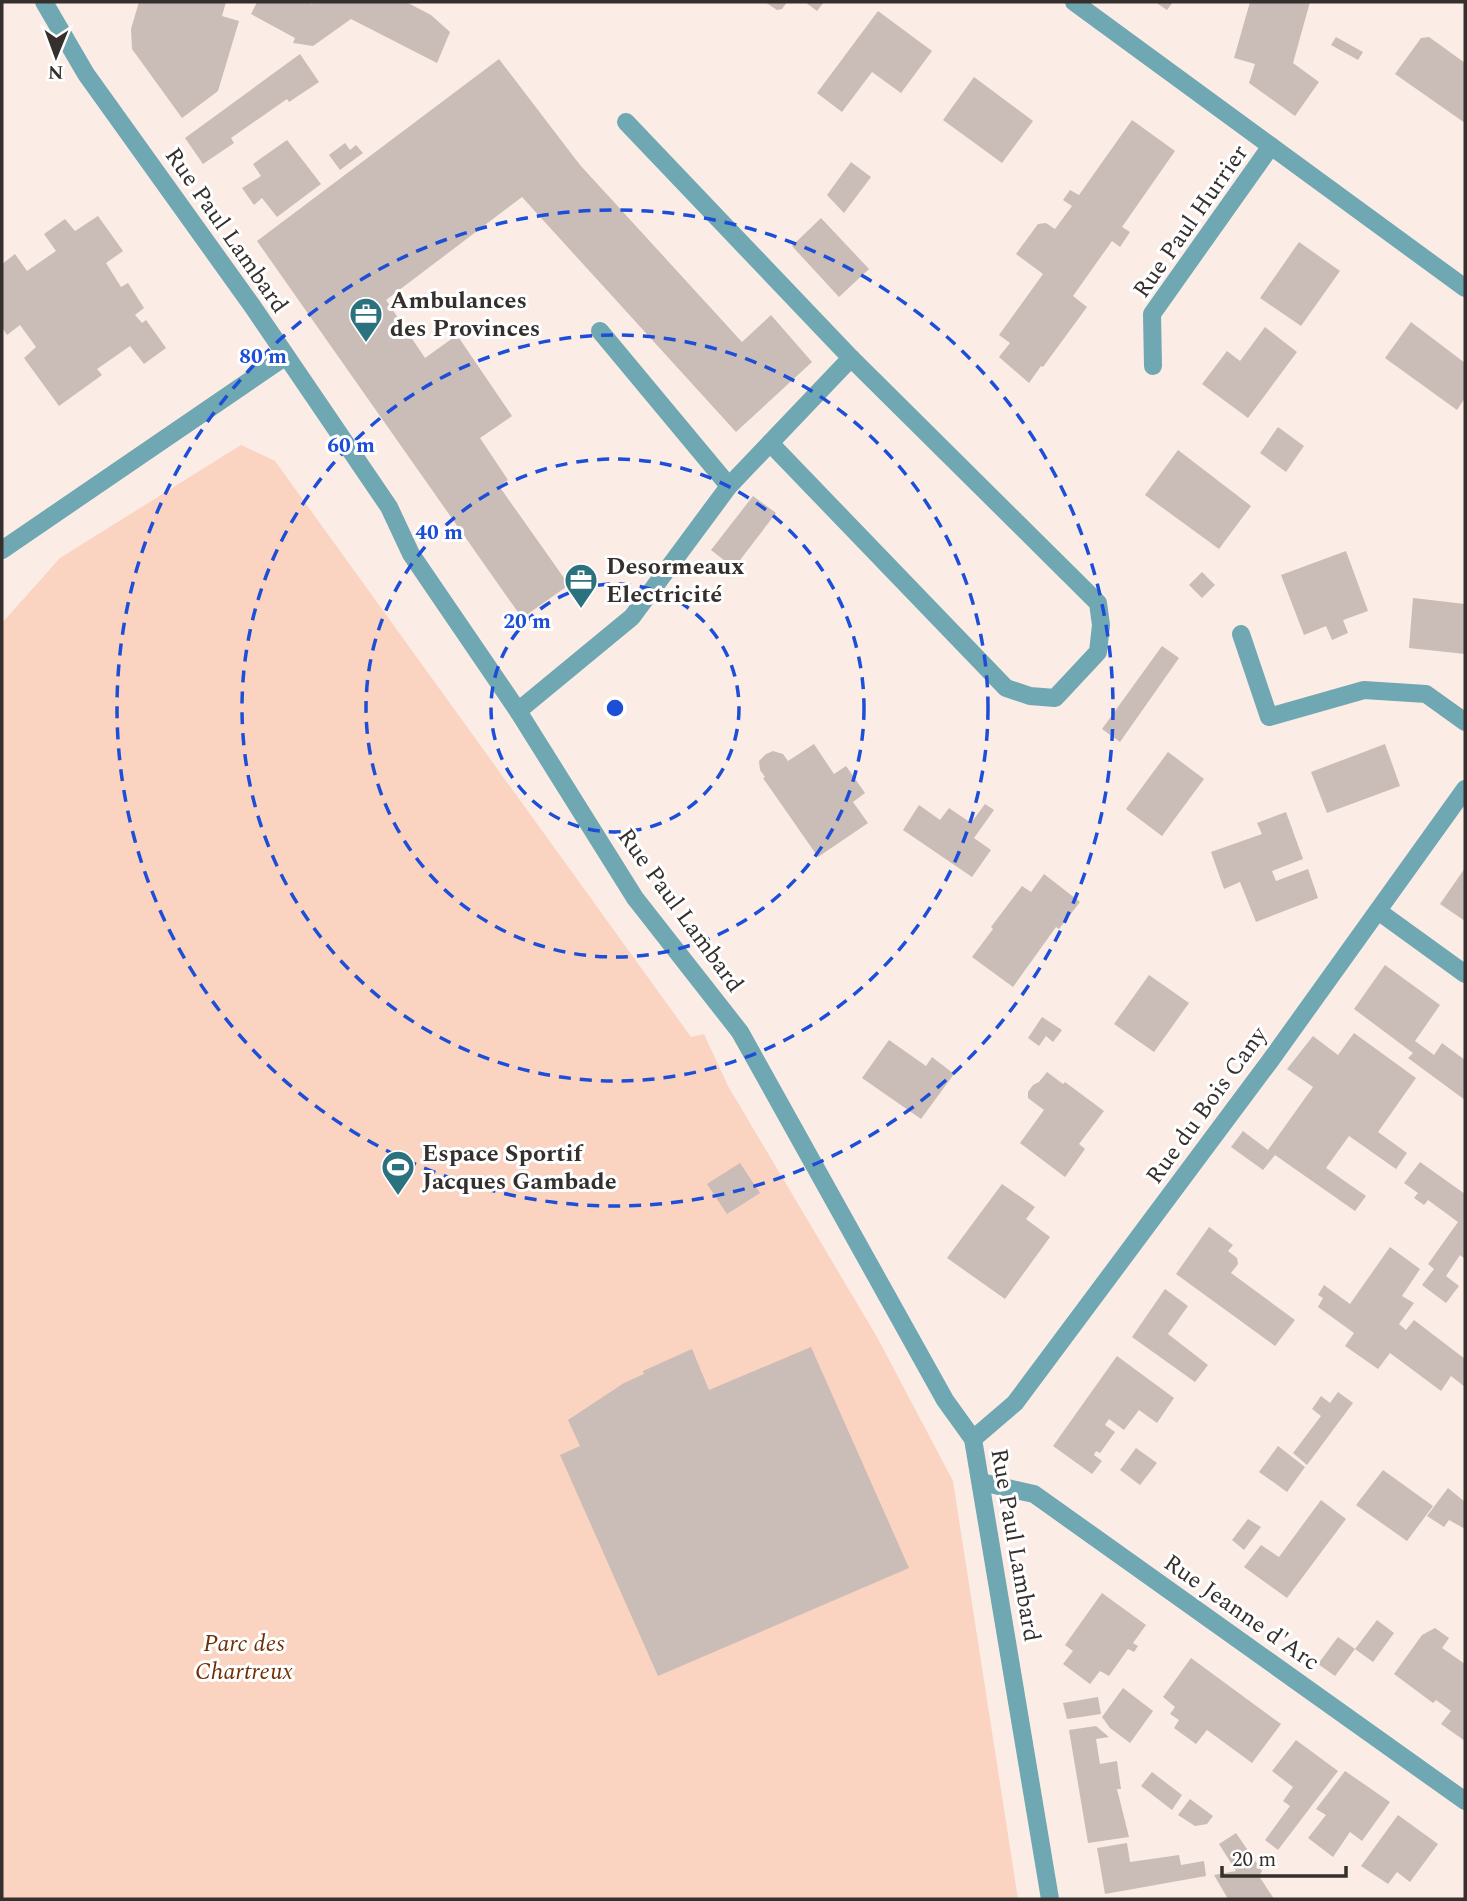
<svg xmlns="http://www.w3.org/2000/svg" width="1467" height="1901" font-family="Spectral,serif">
  <style>
    .green { fill: #fbd3c1 }
    .building { fill: #cabcb6 }
    .lines { fill: none; stroke-linecap: round; stroke-linejoin: round }
    .minor { stroke: #6fa7b3; stroke-width: 18 }
    .ring { fill: none; stroke: #1d4ed8; stroke-width: 3.5; stroke-dasharray: 12 9 }
    .labels { text-anchor: middle; stroke-width: 6; stroke-linejoin: round; paint-order: stroke }
    .street-label { font-size: 24px; fill: #35302d; stroke: #fff }
    .poi-label { font-size: 24px; font-weight: bold; fill: #35302d; stroke: #fff; text-anchor: start }
    .park-label { font-size: 24px; font-style: italic; fill: #712f06; stroke: #fff }
    .centre { fill: #1d4ed8; stroke: #fff; stroke-width: 3.5 }
    .ring-label { font-size: 21px; text-anchor: middle; font-weight: bold; fill: #1d4ed8; stroke: #fff; stroke-width: 6; stroke-linejoin: round; paint-order: stroke }
  </style>
  <rect width="100%" height="100%" fill="#fbede6"/>
  <path class="green" d="M241,445L275,461L691,1037L704,1034L728,1086L877,1337L953,1481L1018,1899H2V623L60,558Z"/>
  <g class="building">
    <path d="M139,2H226L222,16L239,21L218,91L182,118L132,49L131,29Z"/>
    <path d="M257,2H308L312,4L314,2H406L431,15L450,32L437,63L351,19L313,46L293,43L295,38L251,14Z"/>
    <path d="M765,2H787L782,9L777,10Z"/>
    <path d="M805,2H824L817,11Z"/>
    <path d="M1155,2H1173L1167,10Z"/>
    <path d="M1250,2H1310L1293,63L1319,82L1295,116L1249,83L1255,64L1234,58Z"/>
    <path d="M878,11L932,51L901,93L872,72L842,112L817,93Z"/>
    <path d="M1336,37L1363,52L1358,60L1331,45Z"/>
    <path d="M1429,37L1465,63V123L1395,74L1421,38Z"/>
    <path d="M300,54L319,82L289,102L287,99L231,138L234,143L203,164L185,138Z"/>
    <path d="M499,59L580,165L742,342L771,315L812,362L736,432L522,197L386,300L425,358L457,335L512,416L480,438L508,480L499,486L569,585L522,618L257,241Z"/>
    <path d="M974,77L1033,121L1002,163L943,120Z"/>
    <path d="M1132,120L1175,151L1122,227L1130,232L1120,247L1112,241L1073,296L1087,307L1043,367L1041,366L1029,383L999,357L1010,343L999,335L1043,274L1016,254L1038,224L1046,223L1055,229L1072,206L1063,200L1070,190L1079,195Z"/>
    <path d="M287,140L321,184L277,217L262,198L254,205L242,188L261,176L253,164Z"/>
    <path d="M345,143L350,150L356,145L363,153L340,170L329,155Z"/>
    <path d="M851,162L871,177L844,213L827,195Z"/>
    <path d="M98,216L123,251L106,263L121,287L128,283L144,308L135,315L142,323L146,320L166,348L144,364L130,346L97,369L102,375L59,406L24,358L36,347L20,325L7,335L2,327V264L15,254L27,271L56,251L44,234L65,219L75,231Z"/>
    <path d="M821,218L869,269L839,297L792,246Z"/>
    <path d="M1299,242L1340,271L1301,326L1260,298Z"/>
    <path d="M1411,322L1465,363V398L1457,410L1385,358Z"/>
    <path d="M1265,327L1297,352L1248,418L1202,384L1227,351L1240,361Z"/>
    <path d="M1278,427L1304,446L1286,472L1260,453Z"/>
    <path d="M1178,450L1251,506L1219,549L1145,495Z"/>
    <path d="M753,496L776,513L734,568L711,550Z"/>
    <path d="M1346,551L1368,611L1343,620L1348,633L1332,640L1326,626L1304,635L1281,575Z"/>
    <path d="M1202,572L1215,585L1202,598L1189,585Z"/>
    <path d="M1413,598L1465,604V654L1409,648Z"/>
    <path d="M1162,646L1179,658L1120,742L1102,729Z"/>
    <path d="M814,744L834,774L846,766L865,793L853,802L868,823L818,857L763,778L765,777L760,770L759,761L766,754L773,751L783,754L788,761Z"/>
    <path d="M1385,744L1400,786L1327,813L1311,772Z"/>
    <path d="M1168,752L1204,779L1162,836L1126,809Z"/>
    <path d="M985,804L994,810L974,838L991,850L972,877L903,830L919,805L940,820L949,808L971,823Z"/>
    <path d="M1286,812L1303,859L1272,871L1276,881L1308,869L1318,898L1256,922L1240,882L1224,889L1211,852L1262,834L1257,823Z"/>
    <path d="M1465,868V921L1440,904Z"/>
    <path d="M1044,874L1080,902L1059,929L1056,927L1013,987L972,957L993,929L991,927L1022,886L1031,892Z"/>
    <path d="M1385,965L1440,1005L1415,1041L1434,1055L1442,1043L1465,1060V1100L1408,1058L1413,1053L1354,1009Z"/>
    <path d="M1149,975L1189,1003L1154,1052L1114,1024Z"/>
    <path d="M1042,1017L1062,1030L1053,1042L1046,1036L1039,1046L1028,1038Z"/>
    <path d="M1354,1033L1416,1078L1378,1132L1407,1153L1396,1169L1349,1136L1326,1168L1366,1196L1355,1211L1275,1155L1263,1170L1231,1147L1243,1131L1268,1150L1313,1087L1287,1069L1313,1036L1338,1055Z"/>
    <path d="M889,1040L926,1066L932,1057L954,1074L921,1119L862,1078Z"/>
    <path d="M1047,1072L1063,1084L1065,1082L1104,1111L1079,1144L1085,1149L1065,1177L1020,1143L1044,1110L1028,1098V1092L1033,1085L1039,1082Z"/>
    <path d="M1420,1162L1465,1194V1259L1460,1255L1446,1276L1459,1286L1446,1303L1422,1285L1434,1269L1428,1264L1458,1222L1428,1200L1424,1205L1414,1198L1418,1193L1404,1183Z"/>
    <path d="M740,1163L760,1193L727,1214L707,1184Z"/>
    <path d="M1002,1184L1035,1207L1026,1219L1050,1237L1005,1299L947,1258Z"/>
    <path d="M1209,1227L1233,1245L1228,1251L1237,1258L1238,1264L1231,1273L1295,1320L1275,1346L1176,1274Z"/>
    <path d="M1390,1247L1420,1269L1402,1296L1414,1303L1399,1324L1406,1330L1414,1320L1465,1359V1387L1451,1376L1441,1391L1390,1353L1378,1369L1345,1346L1354,1333L1318,1307L1323,1298L1318,1295L1324,1285L1350,1304Z"/>
    <path d="M1165,1289L1188,1306L1168,1334L1208,1365L1195,1382L1132,1337Z"/>
    <path d="M811,1347L909,1568L658,1676L560,1455L580,1446L568,1420L624,1383L644,1374L643,1371L692,1349L709,1390Z"/>
    <path d="M1117,1356L1174,1398L1157,1423L1139,1410L1124,1430L1109,1419L1105,1425L1115,1432L1100,1453L1096,1451L1094,1455L1102,1461L1092,1474L1053,1446Z"/>
    <path d="M1338,1392L1353,1403L1307,1465L1293,1453L1321,1416L1312,1409L1321,1396L1330,1403Z"/>
    <path d="M1278,1446L1305,1467L1287,1492L1259,1472Z"/>
    <path d="M1136,1448L1157,1463L1140,1485L1120,1470Z"/>
    <path d="M1383,1470L1433,1506L1407,1541L1356,1505Z"/>
    <path d="M1448,1488L1465,1502V1529L1449,1520L1444,1527L1427,1516Z"/>
    <path d="M1321,1500L1346,1519L1287,1598L1244,1567L1261,1545L1279,1557Z"/>
    <path d="M1248,1519L1261,1527L1244,1550L1232,1540Z"/>
    <path d="M1102,1593L1146,1625L1133,1643L1138,1646L1134,1652L1128,1649L1109,1676L1100,1671L1090,1684L1063,1664L1073,1651L1065,1645Z"/>
    <path d="M1377,1620L1394,1633L1373,1662L1355,1649Z"/>
    <path d="M1435,1628L1449,1638L1442,1648L1465,1664V1741L1441,1724L1451,1711L1436,1700L1433,1703L1394,1674L1422,1635Z"/>
    <path d="M1338,1637L1355,1649L1335,1676L1318,1664Z"/>
    <path d="M1191,1658L1281,1724L1252,1763L1207,1730L1196,1744L1174,1728L1179,1720L1170,1714L1175,1707L1163,1697Z"/>
    <path d="M1123,1688L1153,1711L1130,1743L1110,1728L1102,1717Z"/>
    <path d="M1098,1697L1101,1714L1067,1719L1063,1703Z"/>
    <path d="M1096,1726L1109,1737L1096,1739L1100,1764L1117,1761L1121,1789H1117L1129,1837L1088,1843L1069,1730Z"/>
    <path d="M1296,1740L1338,1771L1278,1850L1265,1840L1290,1806L1283,1801L1293,1787L1272,1771Z"/>
    <path d="M1345,1771L1390,1802L1362,1841L1350,1832L1333,1857L1308,1838L1326,1815L1316,1809Z"/>
    <path d="M1152,1772L1182,1795L1172,1810L1141,1786Z"/>
    <path d="M1190,1799L1213,1816L1207,1824L1195,1826L1178,1815Z"/>
    <path d="M1398,1815L1438,1844L1410,1882L1397,1872L1388,1884L1361,1866Z"/>
    <path d="M1236,1833L1262,1871L1259,1876L1274,1899H1228L1214,1875L1236,1871L1219,1844Z"/>
    <path d="M1127,1843L1130,1862L1179,1855L1181,1865L1204,1861L1206,1876L1105,1894L1097,1848Z"/>
  </g>
  <g class="lines">
    <g class="minor">
      <path d="M44,2L86,74L253,307L389,507L411,554L518,711L635,898L740,1032L945,1400L973,1439L1050,1899"/>
      <path d="M1074,2L1465,288"/>
      <path d="M600,331L729,486"/>
      <path d="M1153,366L1152,314L1271,146"/>
      <path d="M770,443L1006,688L1030,696L1055,698L1098,652L1101,625L1098,603L851,358"/>
      <path d="M2,550L286,356"/>
      <path d="M1241,634L1269,717L1364,690L1426,694L1465,722"/>
      <path d="M518,711L632,617L729,486L851,358L626,122"/>
      <path d="M1378,911L1465,974"/>
      <path d="M973,1439L1015,1403L1270,1061L1465,789"/>
      <path d="M981,1482L1034,1494L1465,1801"/>
    </g>
  </g>
  <g class="ring">
    <circle cx="615" cy="708" r="124"/>
    <circle cx="615" cy="708" r="249"/>
    <circle cx="615" cy="708" r="373"/>
    <circle cx="615" cy="708" r="498"/>
  </g>
  <defs>
    <symbol id="office-pin" viewBox="-11 -11 22 30"><path d="M0 17L-7.5 6A9.5 9.5 0 1 1 7.5 6Z" fill="#2b727f" stroke="#fff"/><path d="M-6-3h4V-5.5h4V-3h4V5H-6ZM-1-4.5V-3h2v-1.5ZM-6 0V1H6V0Z" fill="#fff"/></symbol>
    <symbol id="stadium-pin" viewBox="-11 -11 22 30"><path d="M0 17L-7.5 6A9.5 9.5 0 1 1 7.5 6Z" fill="#2b727f" stroke="#fff"/><path d="M0-5a6.5 5 0 1 0 0 10a6.5 5 0 1 0 0-10ZM-3.5-1.8h7v3.6h-7Z" fill="#fff"/></symbol>
  </defs>
  <g fill-rule="evenodd">
    <use href="#office-pin" x="347" y="295" width="38" height="52"/>
    <use href="#office-pin" x="562" y="561" width="38" height="52"/>
    <use href="#stadium-pin" x="379" y="1148" width="38" height="52"/>
  </g>
  <g class="labels">
    <g class="street-label">
      <text transform="translate(1190 221) rotate(-55)" y="8">Rue Paul Hurrier</text>
      <text transform="translate(227 230) rotate(55)" y="8">Rue Paul Lambard</text>
      <text transform="translate(681 910) rotate(54)" y="8">Rue Paul Lambard</text>
      <text transform="translate(1206 1105) rotate(-54)" y="8">Rue du Bois Cany</text>
      <text transform="translate(1016 1545) rotate(80)" y="8">Rue Paul Lambard</text>
      <text transform="translate(1242 1612) rotate(35)" y="8">Rue Jeanne d'Arc</text>
    </g>
    <g class="poi-label">
      <text x="390" y="308">Ambulances<tspan x="390" dy="28">des Provinces</tspan></text>
      <text x="606" y="574">Desormeaux<tspan x="606" dy="28">Electricité</tspan></text>
      <text x="422" y="1161">Espace Sportif<tspan x="422" dy="28">Jacques Gambade</tspan></text>
    </g>
    <g class="park-label">
      <text x="244" y="1651">Parc des<tspan x="244" dy="28">Chartreux</tspan></text>
    </g>
  </g>
  <circle cx="615" cy="708" r="10" class="centre"/>
  <g class="ring-label">
    <text x="263" y="363">80 m</text>
    <text x="351" y="452">60 m</text>
    <text x="439" y="539">40 m</text>
    <text x="527" y="628">20 m</text>
  </g>
  <rect width="1467" height="1901" fill="none" stroke="#35302d" stroke-width="7"/>
  <g transform="translate(56 56) rotate(181)" stroke="#ffffff" stroke-width="5" paint-order="stroke">
  <path d="M0-5L12 26L0 18L-12 26Z" fill="#35302d"/>
  <text y="-10" font-size="19" font-weight="bold" text-anchor="middle" fill="#35302d">N</text>
  </g>
  <path d="M1222 1866v10h124v-10" fill="none" stroke="#35302d" stroke-width="3.5"/>
  <text x="1232" y="1866" font-size="21" fill="#35302d" stroke="#ffffff" stroke-width="5" paint-order="stroke">20 m</text>
</svg>
